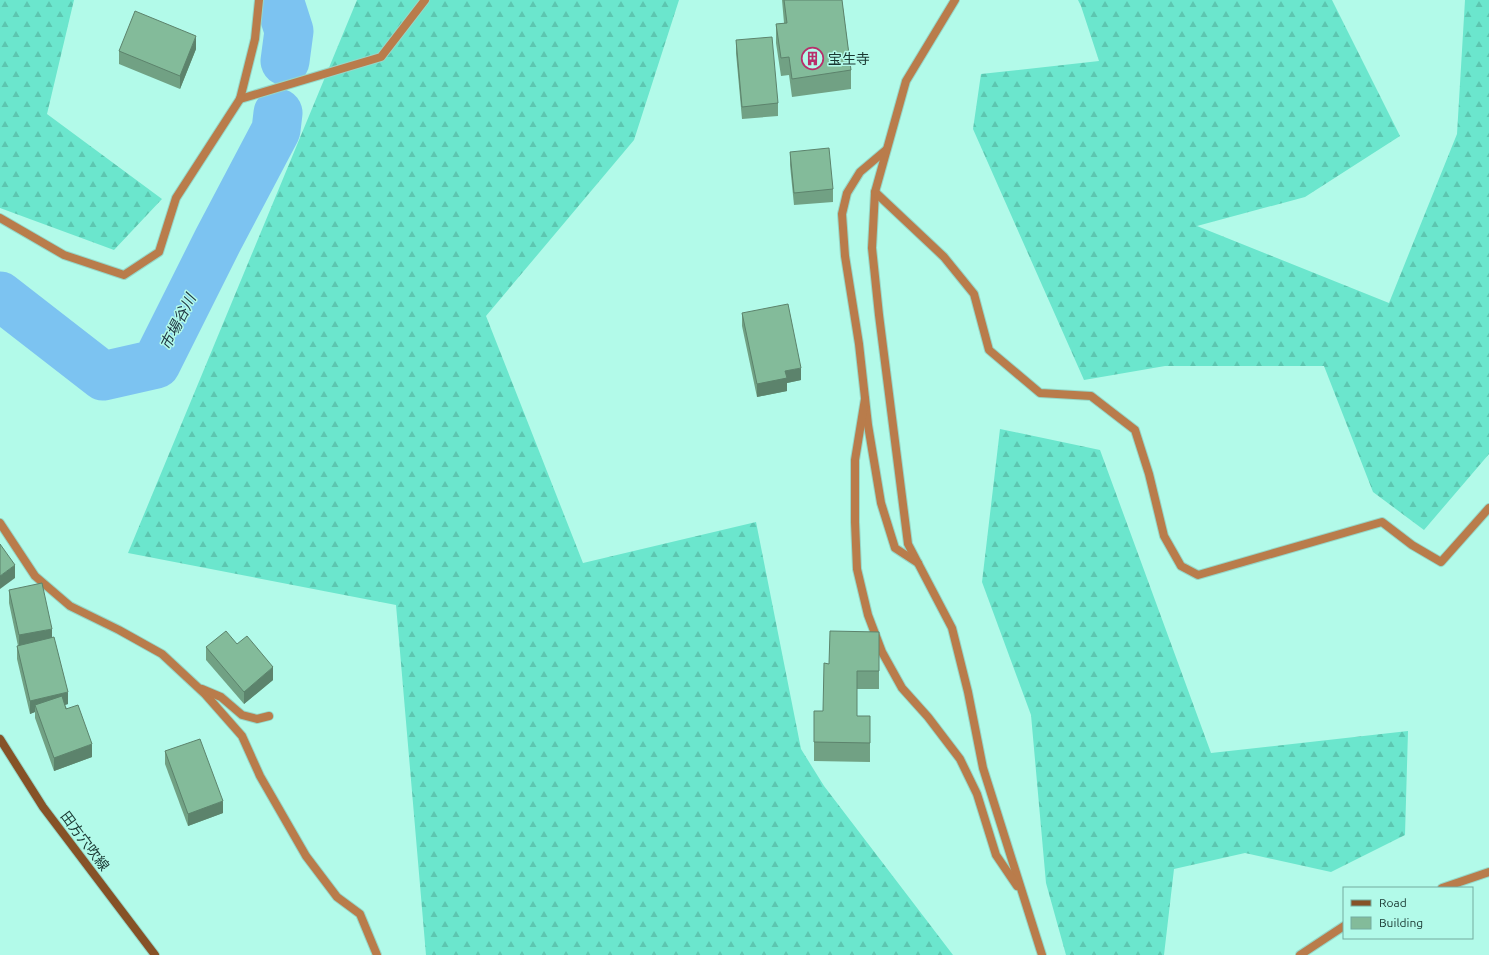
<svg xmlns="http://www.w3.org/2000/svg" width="1489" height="955" font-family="Ubuntu,'Noto Sans JP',sans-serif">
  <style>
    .forest { fill: url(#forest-firs) }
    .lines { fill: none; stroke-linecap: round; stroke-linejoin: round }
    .river { stroke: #7cc3f1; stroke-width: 49 }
    .minor-casing { stroke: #96d7c8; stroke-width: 10 }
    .secondary-casing { stroke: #96d7c8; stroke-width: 10 }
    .minor { stroke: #b97c4b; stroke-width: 8 }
    .secondary { stroke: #865227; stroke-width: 8 }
    .wall { fill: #71a184 }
    .shaded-wall { fill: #5c836c }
    .building { fill: #83bb9a; stroke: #5c836c }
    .labels { text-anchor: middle; stroke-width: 3; stroke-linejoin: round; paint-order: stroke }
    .poi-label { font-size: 14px; fill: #183630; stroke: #b2fae9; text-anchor: start }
    .street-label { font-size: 14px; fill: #183630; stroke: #b2fae9 }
    .water-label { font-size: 15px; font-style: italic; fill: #1e3442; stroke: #b2fae9 }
  </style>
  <defs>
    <pattern id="forest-firs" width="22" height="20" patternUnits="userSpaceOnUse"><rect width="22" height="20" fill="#6be6cd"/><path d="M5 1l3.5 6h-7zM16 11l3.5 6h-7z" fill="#5cc6b0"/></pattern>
  </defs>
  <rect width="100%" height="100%" fill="#b2fae9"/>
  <g class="forest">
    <path d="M0,0H74L47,114L162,199L114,250L0,208Z"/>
    <path d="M357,0H679L634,140L486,316L583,563L756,522L801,749L824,786L953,955H426L396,605L128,553Z"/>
    <path d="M1078,0H1332L1400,136L1305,197L1197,226L1389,303L1457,134L1465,0H1489V454L1424,530L1373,492L1324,366H1165L1084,380L973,129L981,74L1099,61L1081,6Z"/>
    <path d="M1000,429L1100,450L1211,753L1408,731L1405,835L1331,872L1245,853L1174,869L1164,955H1066L1046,883L1031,715L982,582Z"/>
  </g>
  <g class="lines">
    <g class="river">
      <path d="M279,0L289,31L285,61"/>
      <path d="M0,296L103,376L156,364L218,240L276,130L278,113"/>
    </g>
    <defs>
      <g id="minor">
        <path d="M955,0L906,81L875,192L872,248L879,315L908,544L952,628L968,692L983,768L1042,955"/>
        <path d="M240,99L381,57L425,0"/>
        <path d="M886,150L860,172L847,193L842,214L845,256L859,344L868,425L881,503L895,548L918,563"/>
        <path d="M875,192L944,257L974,294L989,350L1040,393L1091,396L1135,430L1149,474L1164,536L1181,566L1198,575L1382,522L1412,545L1441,562L1489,508"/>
        <path d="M0,218L64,255L124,275L159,252L176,198L240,99L255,39L259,0"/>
        <path d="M865,399L855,460V522L857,569L868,615L882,652L902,688L928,717L960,759L977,794L996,855L1017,886"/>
        <path d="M0,523L35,576L70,606L119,630L162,654L205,694L242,736L260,776L306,856L337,897L360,914L377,955"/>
        <path d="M202,689L221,697L242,715L257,719L269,716"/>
        <path d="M1442,888L1489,872"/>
        <path d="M1300,955L1344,926"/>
      </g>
      <path id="secondary" d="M0,739L43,807L155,955"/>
    </defs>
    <use href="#minor" class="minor-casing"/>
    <use href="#secondary" class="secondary-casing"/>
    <use href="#minor" class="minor"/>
    <use href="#secondary" class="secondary"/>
  </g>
  <g class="wall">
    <path d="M782,0H842L851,70V89L792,97L789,75L781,76L776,43V24L784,23Z"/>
    <path d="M736,40L778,103V116L742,119L736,53Z"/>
    <path d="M196,49L180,89L119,64V51Z"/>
    <path d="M790,152L833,189V202L794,205L790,165Z"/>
    <path d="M742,313L801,380L787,383V391L757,397L742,326Z"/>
    <path d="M9,590L52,638L68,704L65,705L92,757L54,771L35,718V712L30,714L17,659V646H18L9,603Z"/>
    <path d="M237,644L273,680L244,704L206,660V647Z"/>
    <path d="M879,650V689H857V716H870V762L814,761V742L823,711L829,664Z"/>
    <path d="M165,751L223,813L188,826L165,764Z"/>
  </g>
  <g class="shaded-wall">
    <path d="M196,36V49L180,89V76Z"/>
    <path d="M801,368V380L787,383V391L757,397V384L785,371Z"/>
    <path d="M15,565V578L0,589V576Z"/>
    <path d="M52,629V641L19,648V635Z"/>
    <path d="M273,667V680L244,704V692Z"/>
    <path d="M68,692V704L38,712L35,705V712L30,714V701Z"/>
    <path d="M92,744V757L54,771V758Z"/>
    <path d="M223,801V813L188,826V814Z"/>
  </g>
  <g class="building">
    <path d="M784,0H842L851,70L792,79L789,57L781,58L776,24L787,23Z"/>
    <path d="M135,11L196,36L180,76L119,51Z"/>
    <path d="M772,37L778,103L742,107L736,40Z"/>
    <path d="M829,148L833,189L794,193L790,152Z"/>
    <path d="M788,304L801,368L785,371L787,378L757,384L742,313Z"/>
    <path d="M0,544L15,565L0,576Z"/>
    <path d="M42,583L52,629L19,635L9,590Z"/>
    <path d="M226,631L237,644L247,636L273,667L244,692L206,647Z"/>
    <path d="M830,631L879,632V671H857V716H870V743L814,742V711H823L824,663L829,664Z"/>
    <path d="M54,637L68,692L30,701L17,646Z"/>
    <path d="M62,696L66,709L78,705L92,744L54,758L35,705Z"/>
    <path d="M200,739L223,801L188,814L165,751Z"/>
  </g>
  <defs>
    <symbol id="building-ring" viewBox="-11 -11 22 22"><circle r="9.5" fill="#b2fae9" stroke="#b82e6b" stroke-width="1.5"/><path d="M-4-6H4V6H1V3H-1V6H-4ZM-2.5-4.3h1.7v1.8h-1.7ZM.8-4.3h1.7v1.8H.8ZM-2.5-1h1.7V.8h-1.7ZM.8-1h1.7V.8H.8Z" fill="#b82e6b"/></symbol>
  </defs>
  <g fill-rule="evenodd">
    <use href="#building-ring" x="800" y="46" width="25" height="25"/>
  </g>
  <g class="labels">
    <g class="poi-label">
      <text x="828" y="64">宝生寺</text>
    </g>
    <g class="street-label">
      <text transform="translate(85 841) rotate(53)" y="5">田方穴吹線</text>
    </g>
    <g class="water-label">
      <text transform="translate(178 322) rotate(-63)" y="5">市場谷川</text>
    </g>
  </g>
  <rect x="1343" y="887" width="130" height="52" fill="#b2fae9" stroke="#74ac9f"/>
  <rect x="1351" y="900" width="20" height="6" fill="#865227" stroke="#74ac9f"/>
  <text x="1379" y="907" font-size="12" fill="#183630">Road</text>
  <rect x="1351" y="917" width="20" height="12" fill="#83bb9a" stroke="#74ac9f"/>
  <text x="1379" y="927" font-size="12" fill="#183630">Building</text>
</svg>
